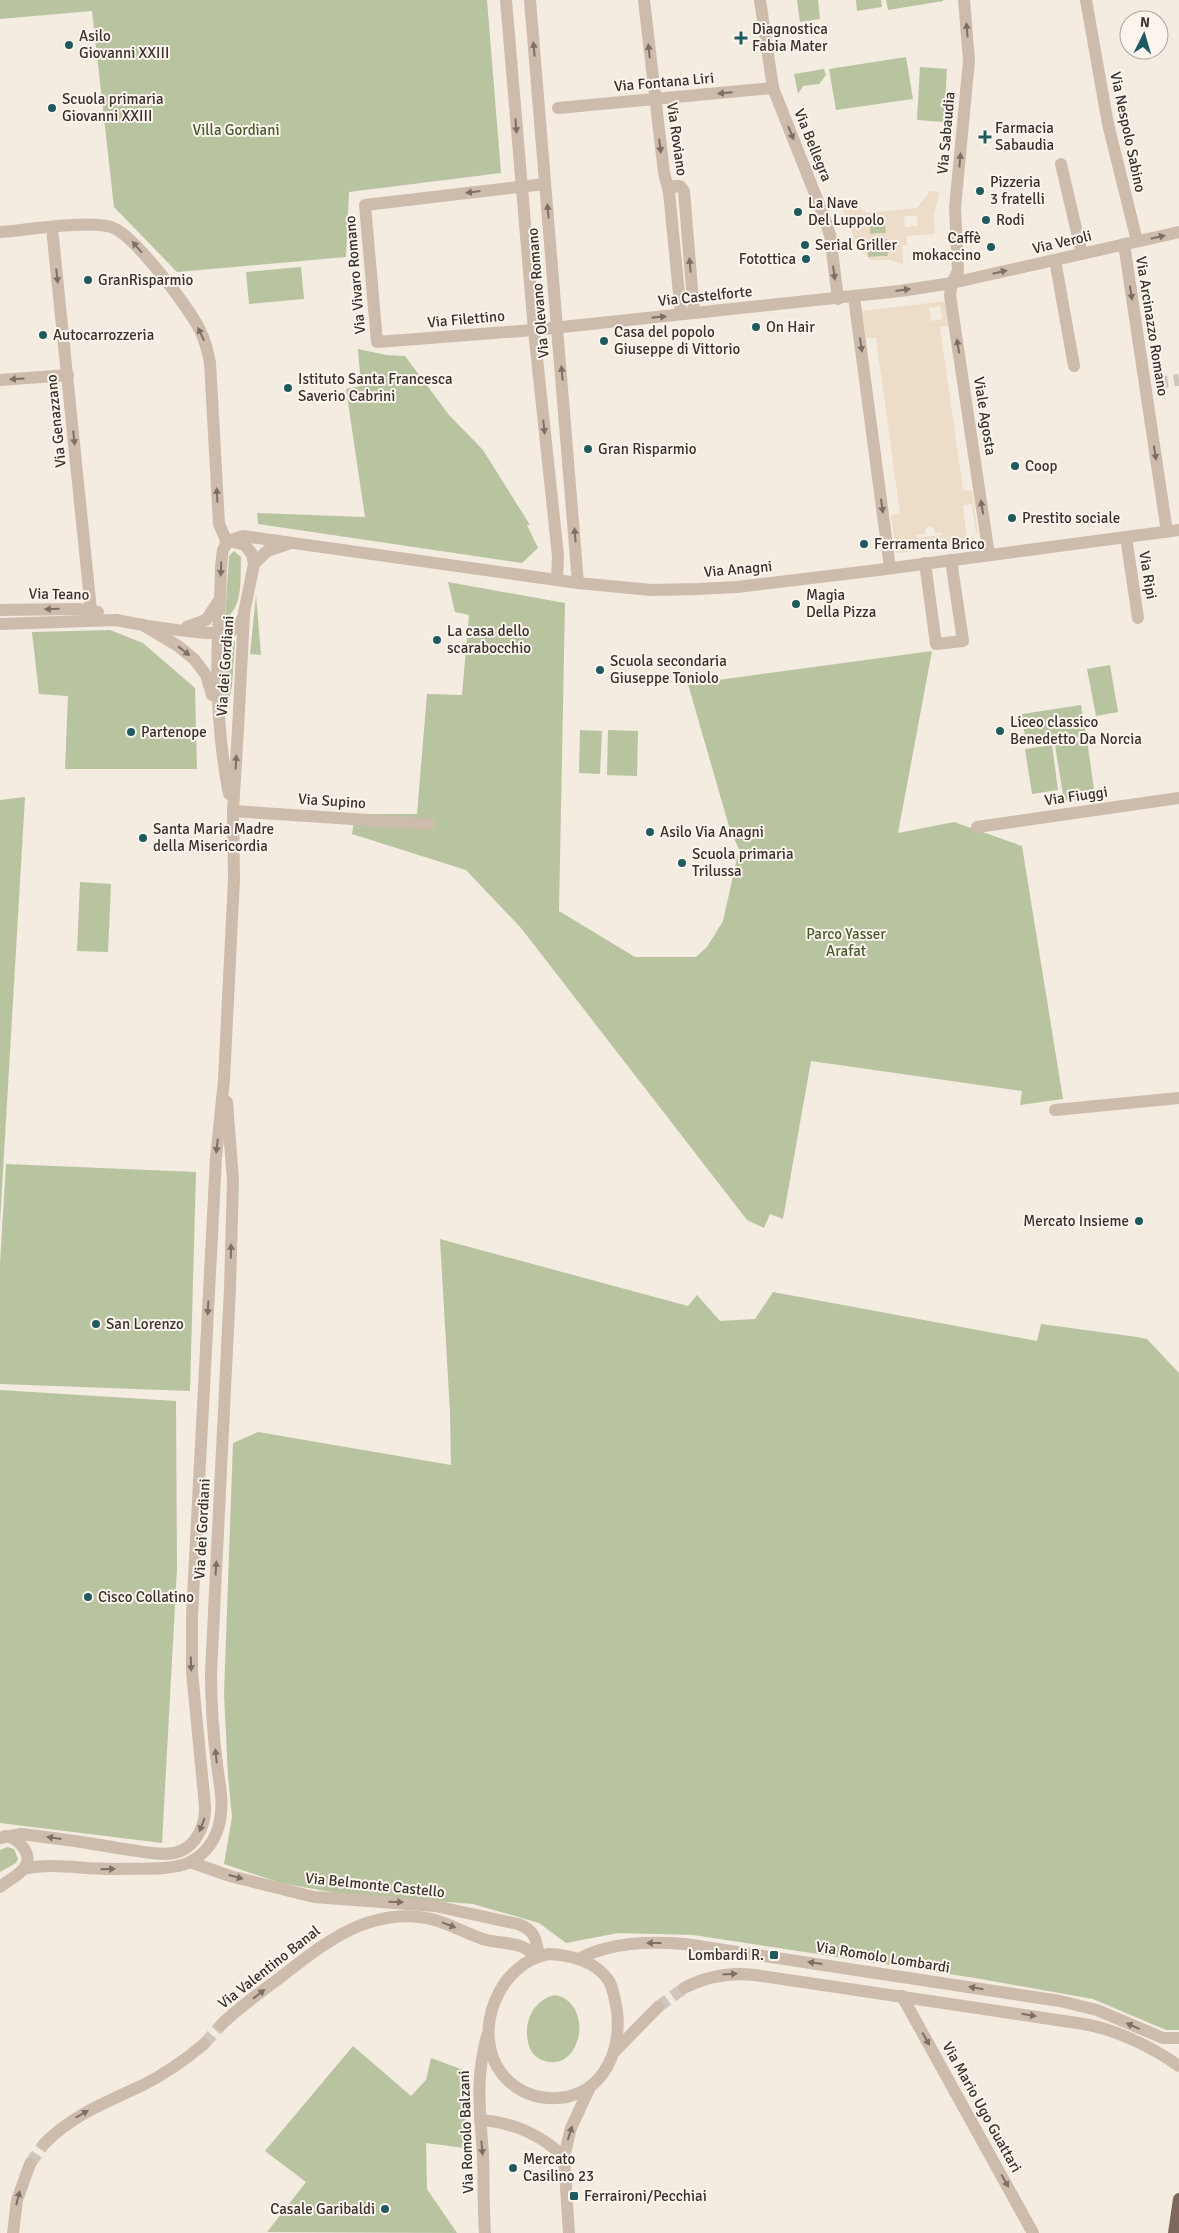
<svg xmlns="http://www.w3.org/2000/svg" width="1179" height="2233" font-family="Signika,sans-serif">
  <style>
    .green { fill: #b8c4a0 }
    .plaza { fill: #ecdcc8; fill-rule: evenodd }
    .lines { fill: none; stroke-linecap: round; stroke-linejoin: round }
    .minor-tunnel { stroke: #cfc6bd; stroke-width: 12; stroke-dasharray: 12 6; stroke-linecap: butt }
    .minor { stroke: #cdbbac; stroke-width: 12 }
    .major { stroke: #7d675c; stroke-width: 12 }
    .oneway { fill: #7d6f65 }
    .poi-dot { fill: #1f5a5e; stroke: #fbf5ee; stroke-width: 2 }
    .labels { text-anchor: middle; stroke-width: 4; stroke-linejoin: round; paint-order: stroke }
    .poi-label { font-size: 15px; fill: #3b302b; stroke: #fbf5ee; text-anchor: start }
    .street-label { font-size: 15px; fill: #3b302b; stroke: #fbf5ee }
    .park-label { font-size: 15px; fill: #4a5a2e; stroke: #fbf5ee }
  </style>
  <rect width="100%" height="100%" fill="#f4ebe1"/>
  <g class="green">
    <path d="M0,0H487L501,173L349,192L346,257L177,272L114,207L92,11L0,19Z"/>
    <path d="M797,0H818L820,19L800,22Z"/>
    <path d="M856,0H881L882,7L857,11Z"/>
    <path d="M886,0H943V1L888,10Z"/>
    <path d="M906,57L913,99L836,110L829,69Z"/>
    <path d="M920,67L947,69L944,122L917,120Z"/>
    <path d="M824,69L826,75L819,84L803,86L798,94L794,74Z"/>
    <path d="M885,220L886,233L870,234L869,221Z"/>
    <path d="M887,239L888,256L868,257L867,240Z"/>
    <path d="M301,267L304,299L249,304L246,272Z"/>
    <path d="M358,349L386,355L405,356L449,415L483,450L530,525H527L538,548L522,563L258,524L257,513L365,517L346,389L361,386Z"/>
    <path d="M234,551L241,557C240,577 244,606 225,619L229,556Z"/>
    <path d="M448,582L565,603L559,911L635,957H696L707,947L723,921L739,849L730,830L688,684L932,651L898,833L954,822L1022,846L1063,1099L1020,1105L1022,1091L811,1061L783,1219L770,1214L764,1228L747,1220L521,928L466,870L352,834L355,814H417L427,694L462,695L469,615L455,612Z"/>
    <path d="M256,595L261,655L250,654Z"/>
    <path d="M110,630L143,643L195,688L197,769H65L68,696L39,694L32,632Z"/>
    <path d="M223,641H235L232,686L226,714L221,676Z"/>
    <path d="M1110,665L1118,712L1096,716L1087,669Z"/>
    <path d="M1081,705L1086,736L1026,745L1022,714Z"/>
    <path d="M580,730L602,731L600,774L579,773Z"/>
    <path d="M608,730L638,731L637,776L607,775Z"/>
    <path d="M1087,740L1095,797L1064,801L1055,745Z"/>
    <path d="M1052,745L1058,790L1032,794L1025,749Z"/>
    <path d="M25,797L0,1222V800Z"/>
    <path d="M80,882L111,884L108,952L77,951Z"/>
    <path d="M6,1164L196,1172L190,1391L0,1384V1264Z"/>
    <path d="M440,1239L688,1306L697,1295L720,1321L755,1319L773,1292L1037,1341L1041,1324L1137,1337L1147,1339L1179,1373V2030H1166L1093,1999L975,1978L693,1935L618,1933L566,1943L539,1923L473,1904L336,1893L281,1883L224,1864L232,1817L228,1776L224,1694L233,1443L258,1432L451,1465L450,1413Z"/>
    <path d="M0,1390L176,1401L177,1569L162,1843L0,1823Z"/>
    <path d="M8,1847L14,1849L18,1859L16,1863L0,1872V1850Z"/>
    <path d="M556,1995C595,2005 581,2072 545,2061C535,2058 530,2052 528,2042C523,2021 535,1998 556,1995Z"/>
    <path d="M353,2046L411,2096L426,2080L431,2058L466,2071L465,2148L426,2143L427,2189L457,2233L267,2232L306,2182L265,2151Z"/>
  </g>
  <g class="plaza">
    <path d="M930,191L939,192L934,216L935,234L907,236V245H902L903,265L891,260H870L865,253L863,244H853V235L841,205L851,201L867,213L917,208ZM904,216H917L918,226L905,227ZM885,220L886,233L870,234L869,221ZM887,239L888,256L868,257L867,240Z"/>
    <path d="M947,301L950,326L940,327L963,490L972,491L978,533H976L972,504L963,505L967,543L951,545L943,538L919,540L908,552L896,553L891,515L900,514L876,338H866L862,311ZM940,306L942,319L931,321L929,308ZM928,526L934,528L935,533H941L942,535L917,538V535L926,534L925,529Z"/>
  </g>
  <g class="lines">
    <g class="minor-tunnel">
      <path d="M1156,383L1179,380"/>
      <path d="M658,2007L684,1988"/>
      <path d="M204,2044L221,2025"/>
      <path d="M30,2164L44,2144"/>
    </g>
    <g class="minor">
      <path d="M506,0L534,330L558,556L557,580"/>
      <path d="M530,0L578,583"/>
      <path d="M644,0L664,173L669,192"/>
      <path d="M760,0L773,88L823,214L830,235L838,299"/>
      <path d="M964,0L969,60L955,208L958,271L952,283L950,295L989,555"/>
      <path d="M1086,0L1108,124L1137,241"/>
      <path d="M558,108L773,88"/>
      <path d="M1061,164L1082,254"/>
      <path d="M545,184L365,205L377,342L534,330L900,291L952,283L1179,232"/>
      <path d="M52,228L91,610"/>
      <path d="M0,232C27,230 88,220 111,227C133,233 189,308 200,330C205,341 208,351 210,363L219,524L226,540L245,545L252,554L254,564L244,613L238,729L233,811L234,879L224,1080L216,1158L192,1616V1672L205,1806C206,1826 195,1849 174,1853C158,1856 140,1851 124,1849C90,1843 56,1838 21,1834L0,1838"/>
      <path d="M1124,244L1167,532"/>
      <path d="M1055,260L1074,366"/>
      <path d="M854,297L890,568"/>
      <path d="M681,314L669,192L674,186H680L684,191L694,313"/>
      <path d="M0,380L68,375"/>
      <path d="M1126,537L1138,618"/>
      <path d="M925,563L936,644L963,641L951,560"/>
      <path d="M254,564L267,551L288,544"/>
      <path d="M0,610L78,609L98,612"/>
      <path d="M0,624L116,620L143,625L178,646L194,659L206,675L212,695"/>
      <path d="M148,626C164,628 220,638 233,630C239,627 241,621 244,615"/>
      <path d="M187,627L206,620L218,602"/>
      <path d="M229,794C216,729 215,666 220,599C221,583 220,566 223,550L228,541L243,536L578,583L651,590L698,589L737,587L878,570L1179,530"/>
      <path d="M233,811L429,824"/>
      <path d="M977,827L1179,798"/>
      <path d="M1055,1110L1179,1098"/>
      <path d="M190,1862L230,1876L314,1897L435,1906L518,1924C535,1930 536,1939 539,1956"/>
      <path d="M24,1869C53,1862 85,1870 115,1869C135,1868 173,1871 190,1862C206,1854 217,1838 220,1820C224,1802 219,1782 217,1764C213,1734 211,1703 211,1673L230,1288L233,1181L227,1102"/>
      <path d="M0,1887C7,1881 20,1875 25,1867C34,1854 17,1837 5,1836"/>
      <path d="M549,1954C571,1955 597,1962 609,1981C614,1990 615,2001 617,2011C622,2056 599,2101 548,2098C530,2097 513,2088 502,2074C470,2033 499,1962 549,1954Z"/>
      <path d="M578,1959C611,1942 649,1941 685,1944L1060,2001L1097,2010L1163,2038H1179"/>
      <path d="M684,1988C707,1976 729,1972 755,1975L1084,2024C1117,2030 1152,2047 1179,2066"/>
      <path d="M902,1996L1033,2233"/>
      <path d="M221,2025C238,2008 258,1994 277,1980C319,1947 362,1911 419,1917C443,1919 461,1932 483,1939C502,1945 523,1940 535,1957"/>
      <path d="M614,2052L658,2007"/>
      <path d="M480,2120C512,2122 541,2135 564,2157"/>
      <path d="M44,2144C72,2115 107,2102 143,2085C165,2074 185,2060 204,2044"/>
      <path d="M13,2233L17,2200L30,2164"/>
      <path d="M485,2233C483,2207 484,2181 483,2155C480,2110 475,2080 487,2036"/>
      <path d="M569,2233L564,2157L571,2128L590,2087"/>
    </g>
    <path class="major" d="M1174,2233L1179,2199"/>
  </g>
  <defs><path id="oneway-solid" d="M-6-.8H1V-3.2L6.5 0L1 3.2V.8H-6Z" transform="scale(1.25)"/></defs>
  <g class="oneway">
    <use href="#oneway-solid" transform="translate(967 30) rotate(-95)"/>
    <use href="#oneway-solid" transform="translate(534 49) rotate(-95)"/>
    <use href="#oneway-solid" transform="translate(649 51) rotate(-96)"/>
    <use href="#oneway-solid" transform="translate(725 93) rotate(175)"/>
    <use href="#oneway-solid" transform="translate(516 126) rotate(85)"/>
    <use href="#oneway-solid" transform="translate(791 133) rotate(68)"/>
    <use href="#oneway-solid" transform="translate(660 146) rotate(83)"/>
    <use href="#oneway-solid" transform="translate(960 160) rotate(-85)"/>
    <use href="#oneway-solid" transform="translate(473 192) rotate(173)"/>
    <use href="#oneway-solid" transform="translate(548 211) rotate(-95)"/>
    <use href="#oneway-solid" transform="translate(1158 237) rotate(-13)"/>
    <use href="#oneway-solid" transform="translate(137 247) rotate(-131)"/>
    <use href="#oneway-solid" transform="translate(690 265) rotate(-95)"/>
    <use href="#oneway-solid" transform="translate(1000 272) rotate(-13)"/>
    <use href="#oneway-solid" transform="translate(834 273) rotate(83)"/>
    <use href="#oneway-solid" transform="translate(57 276) rotate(84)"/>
    <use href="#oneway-solid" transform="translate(903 290) rotate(-8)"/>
    <use href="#oneway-solid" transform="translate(1131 293) rotate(81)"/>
    <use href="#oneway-solid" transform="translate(659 317) rotate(-6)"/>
    <use href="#oneway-solid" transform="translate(201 334) rotate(-115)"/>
    <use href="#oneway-solid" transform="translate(861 345) rotate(82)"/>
    <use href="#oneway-solid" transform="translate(958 346) rotate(-99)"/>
    <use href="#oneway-solid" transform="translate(562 373) rotate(-95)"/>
    <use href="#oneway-solid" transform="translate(17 379) rotate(176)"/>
    <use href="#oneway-solid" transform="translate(544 427) rotate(84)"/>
    <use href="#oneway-solid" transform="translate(74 438) rotate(84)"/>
    <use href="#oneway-solid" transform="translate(1155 453) rotate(81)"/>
    <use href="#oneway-solid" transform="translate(217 495) rotate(-93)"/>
    <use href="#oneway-solid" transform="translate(882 506) rotate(82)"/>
    <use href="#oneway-solid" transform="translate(982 507) rotate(-99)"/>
    <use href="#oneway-solid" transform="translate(575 535) rotate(-95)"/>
    <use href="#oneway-solid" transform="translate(221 569) rotate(92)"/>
    <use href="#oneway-solid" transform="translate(52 609) rotate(179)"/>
    <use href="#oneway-solid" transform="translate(184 651) rotate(38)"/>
    <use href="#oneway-solid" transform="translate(236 762) rotate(-87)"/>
    <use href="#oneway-solid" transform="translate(217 1146) rotate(97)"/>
    <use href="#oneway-solid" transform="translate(231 1251) rotate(-89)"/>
    <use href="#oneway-solid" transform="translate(208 1308) rotate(93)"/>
    <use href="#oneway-solid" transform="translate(216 1568) rotate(-87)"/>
    <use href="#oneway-solid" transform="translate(191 1664) rotate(88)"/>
    <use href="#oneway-solid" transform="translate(216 1756) rotate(-96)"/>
    <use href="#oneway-solid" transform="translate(202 1825) rotate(111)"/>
    <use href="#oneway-solid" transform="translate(54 1838) rotate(-172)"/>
    <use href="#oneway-solid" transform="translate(108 1869) rotate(-1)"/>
    <use href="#oneway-solid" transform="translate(236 1877) rotate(15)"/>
    <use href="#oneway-solid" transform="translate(396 1902) rotate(2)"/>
    <use href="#oneway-solid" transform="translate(449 1925) rotate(21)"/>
    <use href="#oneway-solid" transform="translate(654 1943) rotate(180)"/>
    <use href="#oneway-solid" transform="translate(815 1963) rotate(-172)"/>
    <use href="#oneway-solid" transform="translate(730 1974) rotate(-4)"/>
    <use href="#oneway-solid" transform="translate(976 1988) rotate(-170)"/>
    <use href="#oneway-solid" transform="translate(259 1994) rotate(-38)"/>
    <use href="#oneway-solid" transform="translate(1029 2015) rotate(9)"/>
    <use href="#oneway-solid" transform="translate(1133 2026) rotate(-156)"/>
    <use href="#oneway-solid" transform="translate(926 2039) rotate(61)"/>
    <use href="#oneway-solid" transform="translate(82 2114) rotate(-30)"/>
    <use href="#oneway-solid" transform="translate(570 2133) rotate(-72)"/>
    <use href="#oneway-solid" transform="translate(482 2148) rotate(85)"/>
    <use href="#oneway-solid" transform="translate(1005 2181) rotate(61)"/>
    <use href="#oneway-solid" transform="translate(18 2198) rotate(-76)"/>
  </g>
  <g class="poi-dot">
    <path d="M738.5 30.5h5v5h5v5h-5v5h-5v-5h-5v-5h5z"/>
    <circle cx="69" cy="45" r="5"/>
    <circle cx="52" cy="108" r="5"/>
    <path d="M982.5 129.5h5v5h5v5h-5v5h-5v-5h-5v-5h5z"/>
    <circle cx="980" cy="191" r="5"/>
    <circle cx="798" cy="212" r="5"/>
    <circle cx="986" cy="220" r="5"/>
    <circle cx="805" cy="245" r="5"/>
    <circle cx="991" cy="247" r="5"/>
    <circle cx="806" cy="259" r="5"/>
    <circle cx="88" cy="280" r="5"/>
    <circle cx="756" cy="327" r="5"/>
    <circle cx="43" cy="335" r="5"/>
    <circle cx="604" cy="341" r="5"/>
    <circle cx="288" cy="388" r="5"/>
    <circle cx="588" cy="449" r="5"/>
    <circle cx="1015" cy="466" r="5"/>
    <circle cx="1012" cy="518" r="5"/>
    <circle cx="864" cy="544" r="5"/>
    <circle cx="796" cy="604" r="5"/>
    <circle cx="437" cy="640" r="5"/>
    <circle cx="600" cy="670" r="5"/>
    <circle cx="1000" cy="731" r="5"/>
    <circle cx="131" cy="732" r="5"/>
    <circle cx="650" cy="832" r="5"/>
    <circle cx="143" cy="838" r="5"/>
    <circle cx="682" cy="863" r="5"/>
    <circle cx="1139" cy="1221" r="5"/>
    <circle cx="96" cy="1324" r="5"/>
    <circle cx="88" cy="1597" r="5"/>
    <rect x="769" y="1950" width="10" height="10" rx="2.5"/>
    <circle cx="513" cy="2168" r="5"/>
    <rect x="569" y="2191" width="10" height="10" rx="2.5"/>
    <circle cx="385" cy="2209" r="5"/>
  </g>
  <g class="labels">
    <g class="poi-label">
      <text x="752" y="34">Diagnostica<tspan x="752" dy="17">Fabia Mater</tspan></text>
      <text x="79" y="41">Asilo<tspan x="79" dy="17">Giovanni XXIII</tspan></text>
      <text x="62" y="104">Scuola primaria<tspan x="62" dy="17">Giovanni XXIII</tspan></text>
      <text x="995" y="133">Farmacia<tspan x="995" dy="17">Sabaudia</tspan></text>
      <text x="990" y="187">Pizzeria<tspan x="990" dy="17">3 fratelli</tspan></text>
      <text x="808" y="208">La Nave<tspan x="808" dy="17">Del Luppolo</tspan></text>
      <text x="996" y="225">Rodi</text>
      <text x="981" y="243" text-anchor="end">Caffè<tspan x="981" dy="17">mokaccino</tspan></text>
      <text x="815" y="250">Serial Griller</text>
      <text x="796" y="264" text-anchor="end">Fotottica</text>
      <text x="98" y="285">GranRisparmio</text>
      <text x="766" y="332">On Hair</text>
      <text x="614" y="337">Casa del popolo<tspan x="614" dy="17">Giuseppe di Vittorio</tspan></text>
      <text x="53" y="340">Autocarrozzeria</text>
      <text x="298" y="384">Istituto Santa Francesca<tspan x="298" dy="17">Saverio Cabrini</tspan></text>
      <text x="598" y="454">Gran Risparmio</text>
      <text x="1025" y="471">Coop</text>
      <text x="1022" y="523">Prestito sociale</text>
      <text x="874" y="549">Ferramenta Brico</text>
      <text x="806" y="600">Magia<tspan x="806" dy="17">Della Pizza</tspan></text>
      <text x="447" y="636">La casa dello<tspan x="447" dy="17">scarabocchio</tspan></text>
      <text x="610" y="666">Scuola secondaria<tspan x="610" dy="17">Giuseppe Toniolo</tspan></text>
      <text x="1010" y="727">Liceo classico<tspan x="1010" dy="17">Benedetto Da Norcia</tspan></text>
      <text x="141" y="737">Partenope</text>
      <text x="153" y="834">Santa Maria Madre<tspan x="153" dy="17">della Misericordia</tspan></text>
      <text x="660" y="837">Asilo Via Anagni</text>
      <text x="692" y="859">Scuola primaria<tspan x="692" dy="17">Trilussa</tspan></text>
      <text x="1129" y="1226" text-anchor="end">Mercato Insieme</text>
      <text x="106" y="1329">San Lorenzo</text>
      <text x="98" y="1602">Cisco Collatino</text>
      <text x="764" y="1960" text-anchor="end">Lombardi R.</text>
      <text x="523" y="2164">Mercato<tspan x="523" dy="17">Casilino 23</tspan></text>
      <text x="584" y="2201">Ferraironi/Pecchiai</text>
      <text x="375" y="2214" text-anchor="end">Casale Garibaldi</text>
    </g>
    <g class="street-label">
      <text transform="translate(664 82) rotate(-5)" y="5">Via Fontana Liri</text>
      <text transform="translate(1128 132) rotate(78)" y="5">Via Nespolo Sabino</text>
      <text transform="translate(946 133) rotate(-85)" y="5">Via Sabaudia</text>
      <text transform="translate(677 139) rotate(82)" y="5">Via Roviano</text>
      <text transform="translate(813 145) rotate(68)" y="5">Via Bellegra</text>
      <text transform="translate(1062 242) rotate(-13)" y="5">Via Veroli</text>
      <text transform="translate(355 275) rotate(-95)" y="5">Via Vivaro Romano</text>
      <text transform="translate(538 293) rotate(-95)" y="5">Via Olevano Romano</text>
      <text transform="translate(705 296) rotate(-6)" y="5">Via Castelforte</text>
      <text transform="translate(466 319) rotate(-5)" y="5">Via Filettino</text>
      <text transform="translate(1152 326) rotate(81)" y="5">Via Arcinazzo Romano</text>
      <text transform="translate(985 416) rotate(81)" y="5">Viale Agosta</text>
      <text transform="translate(56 421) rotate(-96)" y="5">Via Genazzano</text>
      <text transform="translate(738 569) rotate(-5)" y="5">Via Anagni</text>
      <text transform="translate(1148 575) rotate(81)" y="5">Via Ripi</text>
      <text transform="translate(59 594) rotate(1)" y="5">Via Teano</text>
      <text transform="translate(225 666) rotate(-86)" y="5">Via dei Gordiani</text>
      <text transform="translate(1076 796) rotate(-8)" y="5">Via Fiuggi</text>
      <text transform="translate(332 801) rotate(4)" y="5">Via Supino</text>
      <text transform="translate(202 1529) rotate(-87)" y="5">Via dei Gordiani</text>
      <text transform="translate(375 1885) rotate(6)" y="5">Via Belmonte Castello</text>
      <text transform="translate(883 1957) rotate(9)" y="5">Via Romolo Lombardi</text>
      <text transform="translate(269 1967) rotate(-38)" y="5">Via Valentino Banal</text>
      <text transform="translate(982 2107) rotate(61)" y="5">Via Mario Ugo Guattari</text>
      <text transform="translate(466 2132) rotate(-92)" y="5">Via Romolo Balzani</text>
    </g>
    <g class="park-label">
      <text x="236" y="135">Villa Gordiani</text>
      <text x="846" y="939">Parco Yasser<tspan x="846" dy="17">Arafat</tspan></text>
    </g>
  </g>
  <g transform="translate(1144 35) rotate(5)"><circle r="24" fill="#fbf5ee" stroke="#aea6a0"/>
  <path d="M0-4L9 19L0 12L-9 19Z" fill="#1f5a5e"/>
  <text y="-8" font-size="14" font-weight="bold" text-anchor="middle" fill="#3b302b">N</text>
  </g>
</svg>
